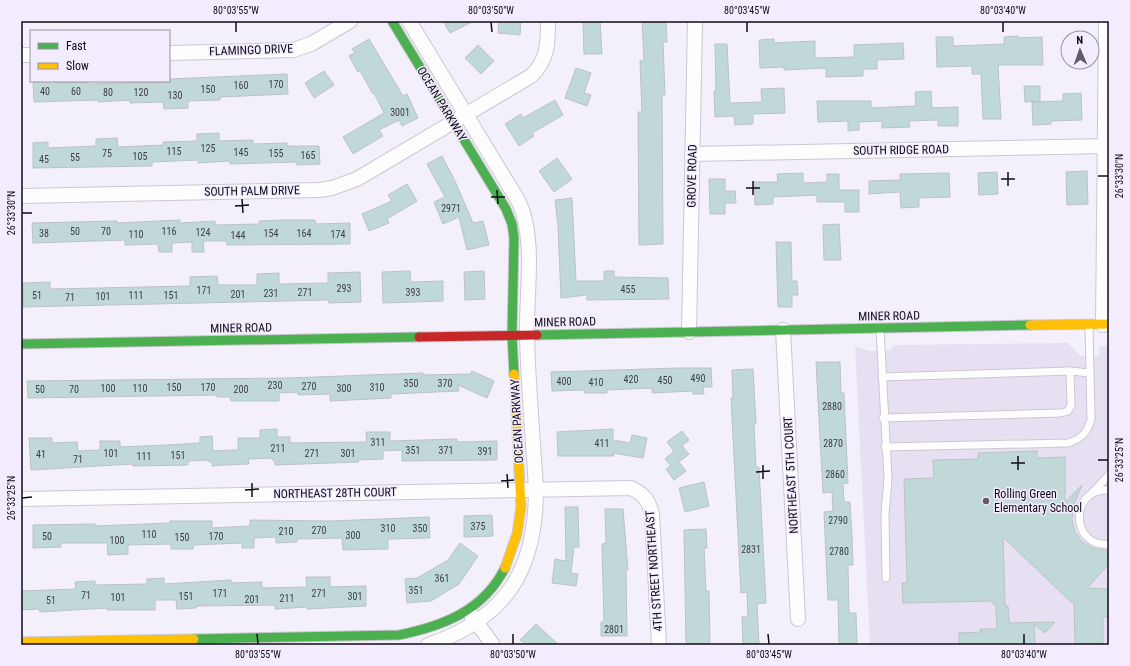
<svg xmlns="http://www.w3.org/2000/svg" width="1130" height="666" font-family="'Roboto Condensed',sans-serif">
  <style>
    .built { fill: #e7e0f2 }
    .building { fill: #c0d8d7; stroke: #bcc2c5 }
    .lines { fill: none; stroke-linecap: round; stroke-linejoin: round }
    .lane-casing { stroke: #cbc7d1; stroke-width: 9 }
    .street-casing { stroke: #cbc7d1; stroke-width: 16 }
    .fast-casing { stroke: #cbc7d1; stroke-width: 11 }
    .slow-casing { stroke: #cbc7d1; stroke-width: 11 }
    .jam-casing { stroke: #cbc7d1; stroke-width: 11 }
    .lane { stroke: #fdfdfe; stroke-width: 7 }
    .street { stroke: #fdfdfe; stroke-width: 14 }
    .fast { stroke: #4caf50; stroke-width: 9 }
    .slow { stroke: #ffc107; stroke-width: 9 }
    .jam { stroke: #c62828; stroke-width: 9 }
    .ticks { fill: none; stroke: #100b16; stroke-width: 1.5 }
    .poi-dot { fill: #605b66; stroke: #f3ecff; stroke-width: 1.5 }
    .labels { text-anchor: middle; stroke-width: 3; stroke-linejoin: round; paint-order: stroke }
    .number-label { font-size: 10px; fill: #3c3e46 }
    .street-label { font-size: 12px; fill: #100b16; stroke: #f3ecff }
    .poi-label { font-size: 12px; fill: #100b16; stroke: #f3ecff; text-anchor: start }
    .neatline { fill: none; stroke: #100b16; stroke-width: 1.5 }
    .ticks-label { font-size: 10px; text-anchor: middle; fill: #100b16 }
  </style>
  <rect width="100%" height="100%" fill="#f4f0fb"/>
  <path class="built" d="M1068,343L1081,356H1099V346L1109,345V645H870L855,347L871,351L890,350L894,345Z"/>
  <g class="building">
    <path d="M443,21H474L450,33Z"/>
    <path d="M499,21H521L520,35L498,33Z"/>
    <path d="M583,21H600L602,54H584Z"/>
    <path d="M642,21H666L667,42H663L665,95H662L663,244L639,245L638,112H642L640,61L644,60Z"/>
    <path d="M1018,36V38L1042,37L1043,65H998L1001,119H983L981,74H972V66L937,67L936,37H953V46L1004,44V37Z"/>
    <path d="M369,39L403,96L407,94L418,118L402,126L399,120L379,130L383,136L353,154L343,137L384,113L374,93L373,94L360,71L358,72L349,56L355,53L352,49Z"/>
    <path d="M774,39V43L815,41V58L854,57V45L903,43L904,59L877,60V69H863V76L826,77V68L784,70V67L760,68L759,40Z"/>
    <path d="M715,44H727L730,103L762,102L761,89L784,88L785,113L753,114V124L735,125L734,116L715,117L714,91L716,90Z"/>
    <path d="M478,45L494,61L481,74L465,58Z"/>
    <path d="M576,68L591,73L584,93L591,95L587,106L565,98Z"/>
    <path d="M324,71L334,85L314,98L305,83Z"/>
    <path d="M287,74L288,94L220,97V100L188,101V108L164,109L163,102L130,103V100L98,102V100L34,102L33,81H56V83L87,82V84L163,82L169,81V79Z"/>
    <path d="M1024,86H1040V101L1025,102Z"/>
    <path d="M931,91L932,108L958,107V126H938V120L909,121L910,127L882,128V121L859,122V130L848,131V121L818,122L817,101H871V108L916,106L915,92Z"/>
    <path d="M1081,93L1082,120L1051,121V124L1033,125L1032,102L1063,101V94Z"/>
    <path d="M555,100L563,115L532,133L534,136L519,146L505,124L521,114L523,118Z"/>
    <path d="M219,133V141L253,140V144L287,143V146H319L320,164L297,165V162L230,164V161L198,163V160L152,162V166L33,168V143L48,142V148L96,146V139L117,138L118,147L163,145V142L197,141V134Z"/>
    <path d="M442,156L455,181L473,223L483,221L489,245L467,250L459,217L443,224L434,202L445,197L427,164Z"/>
    <path d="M557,158L572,179L554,192L539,171Z"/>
    <path d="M1087,171L1088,204L1067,205L1066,172Z"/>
    <path d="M997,172L998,194L979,195L978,173Z"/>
    <path d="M803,173V183L827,182V174H839V190H859V212H845V202H817V195L773,197V204L755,205L754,182H778L777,174Z"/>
    <path d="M949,173L950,197L919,198V207L901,208L900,192L869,194V181L900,180V174Z"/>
    <path d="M709,179H725V191H735L736,203H725V214H710Z"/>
    <path d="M407,184L417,201L387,219L389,223L369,231L362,214L392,201L388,195Z"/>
    <path d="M572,198L576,281H604V271H614V277L668,278L669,299L587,300V295L561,298L558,226L555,200Z"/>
    <path d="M180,220V223L215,221V225L259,224V221L282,220H315L316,224L350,223V244L227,245L226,241H203L204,252H192V242L172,243V252H159L158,244L125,245V240L33,243L32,223L117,221V223Z"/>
    <path d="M839,224L841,260H824L823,225Z"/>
    <path d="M776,242H791L792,281H797L798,295H792V307H778Z"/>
    <path d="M410,271L411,282L443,281V301L383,303L382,272Z"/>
    <path d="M484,271L485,299L465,300L464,272Z"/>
    <path d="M360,272L361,302L329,303V300L23,307V283L50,282V289L190,286V277L217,276L218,285H257V274L279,273V284L328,283V273Z"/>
    <path d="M816,362H840L841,393H844L848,483L843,484L844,502H850L852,536L853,565H848L849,613H856L857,645H839L838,600H828L824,512L833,511L832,492L823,493Z"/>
    <path d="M678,368H711L712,387H703L704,394H693V391L652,393V388L607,390V393H584V390L552,391L551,372Z"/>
    <path d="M753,369L756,424H754L756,467H759L766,603L757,604L759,645H743L742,617H748L747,592L741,593L731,398H733L732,370Z"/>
    <path d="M472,371L494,381L487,398L458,385L459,391L391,394V398L330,401V394L298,395V392L279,393V401H231L230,397H217V395L28,398L27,381L288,378L423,373V375L471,374Z"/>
    <path d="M277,429V437H290V443L367,442L366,432H390V441L457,439V442L497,441V460L402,461V450L383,451V459L358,460L359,462L275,465V460H272V458L248,459L249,464L223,465L212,466V461L209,462V460L188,461V465L133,466V464L31,470L29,438H52V443L77,442L78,451L100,450V441H120V447L167,445L200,443V437L212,436L213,451L233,450H238V438H260V430Z"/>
    <path d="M613,429V440L630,443L632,435L647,438L643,458L613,453L614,456H558L557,432Z"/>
    <path d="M682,431L689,440L682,446L689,454L679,462L686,471L674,480L666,469L671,466L665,459L674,451L667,442Z"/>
    <path d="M1037,451V458L1065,457V502L1082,485L1073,507L1072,520L1075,532L1082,542L1092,548L1109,551V564L1087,588L1109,589V617H1103V645H1075L1074,602L1072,603L1003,537L1005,606H1008L1009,623L1055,622L1045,633L1034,624L1035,645H959V633L981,632L980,629H997L996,606L990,601L903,603L902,583H907L904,479L934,478L933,460L978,459V453Z"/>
    <path d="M704,482L709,506L685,512L679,488Z"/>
    <path d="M565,507H578L579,547H574L571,573L578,574L576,586L552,583L555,559L566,561Z"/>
    <path d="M605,509H623L628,570H626L627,636H601V622H604L602,544L606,543Z"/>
    <path d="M492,515L493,536L464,537V516Z"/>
    <path d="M429,517L430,538L388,539V549L343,550L342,538L297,539V542L276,543V537L254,538V548H242V543L193,545V549H171V544L128,545V554L108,555L107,543H61V547L33,548V525L95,524V526L170,523V521H212V528L250,526V520L331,521Z"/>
    <path d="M706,529L707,548H704L706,591H709L710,645H686L684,530Z"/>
    <path d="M460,543L478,556L459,584L431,601L407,603L405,579L417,578L448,560Z"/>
    <path d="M306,577H330V587L366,586V606L307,609V607L275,609V605L196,606V608L177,609L176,600H155V610H107V608L40,612L39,609L21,610V591L76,589L75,582L95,581V585L147,584V579L164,578V584L231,580V583L262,582V588L307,587Z"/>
    <path d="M536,624L559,645H526L520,640Z"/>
  </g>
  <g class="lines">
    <defs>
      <g id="lane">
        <path d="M880,329L888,478L885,514L886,578"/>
        <path d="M882,377L1070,371L1090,373"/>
        <path d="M883,418L1061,413L1068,411L1071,405L1070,371"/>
        <path d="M885,447L1068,443C1081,439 1087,433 1091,420L1089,325"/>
        <path d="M1109,490C1069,487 1070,548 1109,544"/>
        <path d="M1093,492L1109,475"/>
      </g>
      <g id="street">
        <path d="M409,21L519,202C536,240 526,293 527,334C528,386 533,438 536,489C536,571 506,618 428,645"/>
        <path d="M169,53L293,50L311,44L350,21"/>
        <path d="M21,55H31"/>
        <path d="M692,154L1109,146"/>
        <path d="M21,196L319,190L332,188L357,179L531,76C548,60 548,43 548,21"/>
        <path d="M1103,325L1106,21"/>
        <path d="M783,330L798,619"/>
        <path d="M689,332L695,21"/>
        <path d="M21,499L631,488C644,494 649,501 652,514L659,645"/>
        <path d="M472,616L493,645"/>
      </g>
      <g id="fast">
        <path d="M392,21L506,209L512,224L514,238L512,335L514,374"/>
        <path d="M537,335L1030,325"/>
        <path d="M21,344L419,337"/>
        <path d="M194,639L399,635C443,626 483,611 505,568"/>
      </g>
      <g id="slow">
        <path d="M1030,325L1109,324"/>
        <path d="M505,568L517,534L521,507L514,374"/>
        <path d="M21,642L194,639"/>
      </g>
      <path id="jam" d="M419,337L537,335"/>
    </defs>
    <use href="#lane" class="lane-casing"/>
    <use href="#street" class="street-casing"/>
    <use href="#fast" class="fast-casing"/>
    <use href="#slow" class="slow-casing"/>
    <use href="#jam" class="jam-casing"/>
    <use href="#lane" class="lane"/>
    <use href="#street" class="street"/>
    <use href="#fast" class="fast"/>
    <use href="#slow" class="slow"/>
    <use href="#jam" class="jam"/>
  </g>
  <path class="ticks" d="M236,22V32M491,22L492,32M747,22V32M1003,22V32M1008,172V186M1098,176H1108M1001,179H1015M753,181V195M746,188H760M497,190L498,204M491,197H505M242,199L243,213M235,206L249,205M22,213H32M1018,456V470M1098,460H1108M1011,463H1025M763,465V479M756,472L770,471M507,474L508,488M501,481L514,480M252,483V497M245,490L259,489M22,498L32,497M257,634L258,644M513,634V644M768,634L769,644M1024,634V644"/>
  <circle class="poi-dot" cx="986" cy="501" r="4"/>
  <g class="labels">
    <g class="number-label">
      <text x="276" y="88">170</text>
      <text x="241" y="89">160</text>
      <text x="208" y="93">150</text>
      <text x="45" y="95">40</text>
      <text x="76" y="95">60</text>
      <text x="108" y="96">80</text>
      <text x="141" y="96">120</text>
      <text x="175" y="99">130</text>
      <text x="400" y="116">3001</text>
      <text x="208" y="152">125</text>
      <text x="174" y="155">115</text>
      <text x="241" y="156">145</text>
      <text x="107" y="157">75</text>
      <text x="276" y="157">155</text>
      <text x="308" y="159">165</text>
      <text x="140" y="160">105</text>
      <text x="75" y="161">55</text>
      <text x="44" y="163">45</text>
      <text x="451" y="212">2971</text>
      <text x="75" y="235">50</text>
      <text x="106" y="235">70</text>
      <text x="169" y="235">116</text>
      <text x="203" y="236">124</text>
      <text x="44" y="237">38</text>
      <text x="271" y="237">154</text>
      <text x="304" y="237">164</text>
      <text x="136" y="238">110</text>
      <text x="338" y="238">174</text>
      <text x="238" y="239">144</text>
      <text x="344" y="292">293</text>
      <text x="628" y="293">455</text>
      <text x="204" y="294">171</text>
      <text x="305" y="296">271</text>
      <text x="413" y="296">393</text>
      <text x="271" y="297">231</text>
      <text x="238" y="298">201</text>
      <text x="37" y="299">51</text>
      <text x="136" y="299">111</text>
      <text x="171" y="299">151</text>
      <text x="103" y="300">101</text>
      <text x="70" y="301">71</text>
      <text x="698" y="382">490</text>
      <text x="631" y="383">420</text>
      <text x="665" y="384">450</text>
      <text x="564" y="385">400</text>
      <text x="596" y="386">410</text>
      <text x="411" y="387">350</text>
      <text x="445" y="387">370</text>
      <text x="275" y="389">230</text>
      <text x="309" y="390">270</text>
      <text x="174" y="391">150</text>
      <text x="208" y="391">170</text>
      <text x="377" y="391">310</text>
      <text x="108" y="392">100</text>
      <text x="140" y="392">110</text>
      <text x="344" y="392">300</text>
      <text x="40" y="393">50</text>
      <text x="74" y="393">70</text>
      <text x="241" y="393">200</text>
      <text x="832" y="410">2880</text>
      <text x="378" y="446">311</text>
      <text x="602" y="447">411</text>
      <text x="833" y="447">2870</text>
      <text x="278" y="452">211</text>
      <text x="413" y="454">351</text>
      <text x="446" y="454">371</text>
      <text x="485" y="455">391</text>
      <text x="111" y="457">101</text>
      <text x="312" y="457">271</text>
      <text x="348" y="457">301</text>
      <text x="41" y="458">41</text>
      <text x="178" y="459">151</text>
      <text x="144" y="460">111</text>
      <text x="78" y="463">71</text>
      <text x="835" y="478">2860</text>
      <text x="838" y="524">2790</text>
      <text x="478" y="530">375</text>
      <text x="388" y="532">310</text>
      <text x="420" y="532">350</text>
      <text x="319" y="534">270</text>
      <text x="286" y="535">210</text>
      <text x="149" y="538">110</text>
      <text x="353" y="539">300</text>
      <text x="47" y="540">50</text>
      <text x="216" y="540">170</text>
      <text x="182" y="541">150</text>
      <text x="117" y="544">100</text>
      <text x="751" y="553">2831</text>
      <text x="839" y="555">2780</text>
      <text x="442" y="582">361</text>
      <text x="416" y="594">351</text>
      <text x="220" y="597">171</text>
      <text x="319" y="597">271</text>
      <text x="86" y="599">71</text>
      <text x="186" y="600">151</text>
      <text x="355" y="600">301</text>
      <text x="118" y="601">101</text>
      <text x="287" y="602">211</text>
      <text x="252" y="603">201</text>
      <text x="51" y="604">51</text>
      <text x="614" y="633">2801</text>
    </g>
    <g class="street-label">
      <text transform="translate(251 50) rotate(-2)" y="4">FLAMINGO DRIVE</text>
      <text transform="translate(442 104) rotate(59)" y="4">OCEAN PARKWAY</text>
      <text transform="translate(901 150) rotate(-1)" y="4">SOUTH RIDGE ROAD</text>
      <text transform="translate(692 176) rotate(-89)" y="4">GROVE ROAD</text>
      <text transform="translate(252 191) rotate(-1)" y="4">SOUTH PALM DRIVE</text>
      <text transform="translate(889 316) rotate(-1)" y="4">MINER ROAD</text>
      <text transform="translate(565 322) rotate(-1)" y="4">MINER ROAD</text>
      <text transform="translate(241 328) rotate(-1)" y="4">MINER ROAD</text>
      <text transform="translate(517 421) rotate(-93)" y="4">OCEAN PARKWAY</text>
      <text transform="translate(791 475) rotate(-93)" y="4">NORTHEAST 5TH COURT</text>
      <text transform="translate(335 493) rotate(-1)" y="4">NORTHEAST 28TH COURT</text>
      <text transform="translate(654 571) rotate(-94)" y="4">4TH STREET NORTHEAST</text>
    </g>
    <g class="poi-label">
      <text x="994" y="498">Rolling Green<tspan x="994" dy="14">Elementary School</tspan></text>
    </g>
  </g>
  <rect width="1130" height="666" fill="none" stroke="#f3ecff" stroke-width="44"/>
  <rect x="30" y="30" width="140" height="52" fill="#f3ecff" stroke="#9892a2"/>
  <rect x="38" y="43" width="20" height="6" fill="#4caf50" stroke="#9892a2"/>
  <text x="66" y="50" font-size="12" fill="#100b16">Fast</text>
  <rect x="38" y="63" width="20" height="6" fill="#ffc107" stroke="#9892a2"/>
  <text x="66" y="70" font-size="12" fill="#100b16">Slow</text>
  <g transform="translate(1080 50) rotate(358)"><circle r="19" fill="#f3ecff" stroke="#9892a2"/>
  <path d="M0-3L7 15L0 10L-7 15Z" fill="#605b66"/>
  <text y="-6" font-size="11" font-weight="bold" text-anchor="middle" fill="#100b16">N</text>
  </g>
  <rect x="22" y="22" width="1086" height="622" class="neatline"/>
  <g class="ticks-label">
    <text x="236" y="14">80°03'55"W</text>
    <text x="491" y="14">80°03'50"W</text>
    <text x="747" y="14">80°03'45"W</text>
    <text x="1003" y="14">80°03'40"W</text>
    <text transform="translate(1119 176) rotate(-90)" y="4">26°33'30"N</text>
    <text transform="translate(11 213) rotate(-90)" y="4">26°33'30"N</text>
    <text transform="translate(1119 460) rotate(-90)" y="4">26°33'25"N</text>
    <text transform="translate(11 498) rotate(-90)" y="4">26°33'25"N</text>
    <text x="258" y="658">80°03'55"W</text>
    <text x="513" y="658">80°03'50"W</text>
    <text x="769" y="658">80°03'45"W</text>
    <text x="1024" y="658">80°03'40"W</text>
  </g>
</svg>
